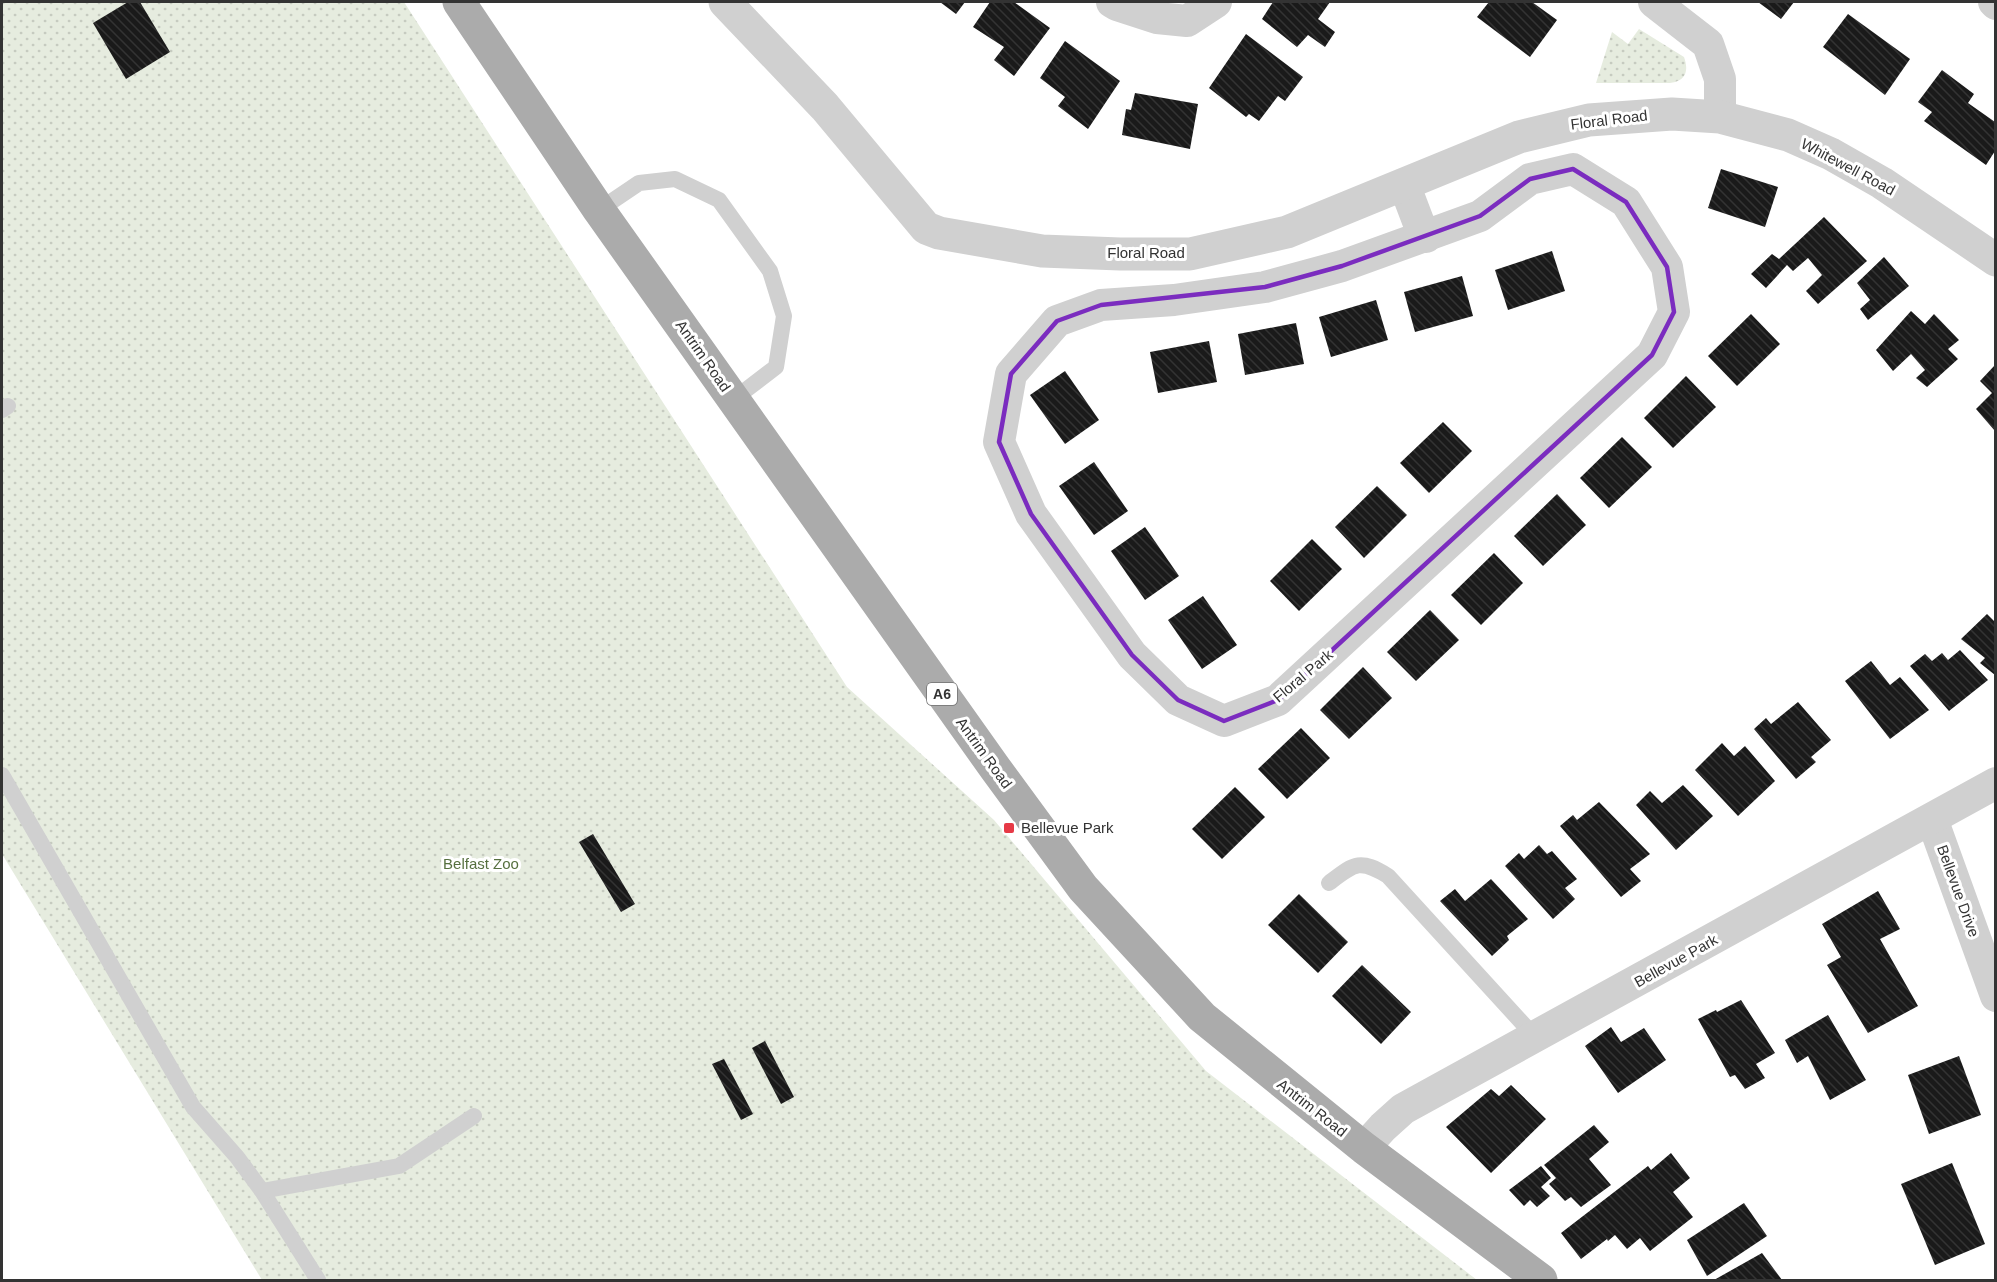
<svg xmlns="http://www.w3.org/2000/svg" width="1997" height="1282" font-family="Helvetica,sans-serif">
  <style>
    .green { fill: url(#green-dots) }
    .building { fill: url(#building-back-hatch) }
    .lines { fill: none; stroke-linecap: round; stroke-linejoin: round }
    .service { stroke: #d0d0d0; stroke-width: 16 }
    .minor { stroke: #d0d0d0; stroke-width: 32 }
    .tertiary { stroke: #d0d0d0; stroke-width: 33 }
    .primary { stroke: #ababab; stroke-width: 33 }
    .marked { fill: none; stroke: #7b2cbf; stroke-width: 4.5; stroke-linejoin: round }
    .poi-dot { fill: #e63946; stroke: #fff; stroke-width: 2 }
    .labels { text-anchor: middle; stroke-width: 6; stroke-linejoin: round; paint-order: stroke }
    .shield { fill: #fff; stroke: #707070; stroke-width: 1.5 }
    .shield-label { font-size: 14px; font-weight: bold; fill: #333 }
    .street-label { font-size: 15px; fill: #333; stroke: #fff }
    .poi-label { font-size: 15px; fill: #333; stroke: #fff; text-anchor: start }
    .park-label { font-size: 15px; fill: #56703f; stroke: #fff }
  </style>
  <defs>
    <pattern id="green-dots" width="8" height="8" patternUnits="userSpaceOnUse" patternTransform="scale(1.5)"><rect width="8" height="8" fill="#e6ecdf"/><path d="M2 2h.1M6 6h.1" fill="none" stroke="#c6cbc0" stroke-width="1.8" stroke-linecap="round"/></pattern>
    <pattern id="building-back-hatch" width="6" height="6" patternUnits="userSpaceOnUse" patternTransform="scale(1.5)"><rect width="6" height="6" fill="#1a1a1a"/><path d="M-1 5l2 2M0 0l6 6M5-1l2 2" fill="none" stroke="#333"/></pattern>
  </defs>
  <rect width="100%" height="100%" fill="#fff"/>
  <g class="green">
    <path d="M2,2H404L847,687L994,820L1206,1071L1477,1280H262L2,854Z"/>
    <path d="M1639,29L1684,57C1689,71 1686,81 1670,83H1596L1612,32L1628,44Z"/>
  </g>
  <g class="building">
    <path d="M128,2H140L170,52L126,79L93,23Z"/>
    <path d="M940,2H965L956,14Z"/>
    <path d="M990,2H1014L1050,28L1014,76L994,60L1004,47L973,27Z"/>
    <path d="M1273,2H1330L1318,19L1335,32L1325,47L1308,35L1297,47L1262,19Z"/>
    <path d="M1489,2H1532L1557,20L1530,57L1477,17Z"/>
    <path d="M1758,2H1794L1781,19Z"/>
    <path d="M1848,14L1910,59L1885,95L1823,47Z"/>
    <path d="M1246,34L1303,77L1285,101L1278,96L1259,121L1249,114L1246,117L1209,88Z"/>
    <path d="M1065,41L1120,81L1088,129L1058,106L1065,97L1040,78Z"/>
    <path d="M1942,70L1974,94L1968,103L1995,122V151L1986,165L1924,121L1932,112L1918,102Z"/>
    <path d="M1135,93L1198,104L1190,149L1122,135L1126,109L1131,110Z"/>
    <path d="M1721,169L1778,187L1765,227L1708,208Z"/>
    <path d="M1824,217L1867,261L1818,304L1806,291L1822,275L1808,258L1793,271L1787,265L1766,288L1751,274L1772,254L1779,259Z"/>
    <path d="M1552,251L1565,291L1508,310L1495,270Z"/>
    <path d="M1884,257L1909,286L1868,320L1860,309L1870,300L1857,283Z"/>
    <path d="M1462,276L1473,316L1415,332L1404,292Z"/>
    <path d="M1376,300L1388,340L1331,357L1319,317Z"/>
    <path d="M1911,311L1925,324L1934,314L1959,340L1948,349L1958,359L1927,387L1916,378L1925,370L1911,354L1893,371L1876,350Z"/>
    <path d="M1751,314L1780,344L1737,386L1708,356Z"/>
    <path d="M1296,323L1304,364L1245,375L1238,334Z"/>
    <path d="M1209,341L1217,382L1158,393L1150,352Z"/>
    <path d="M1995,365V431L1976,409L1992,393L1980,381Z"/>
    <path d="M1065,371L1099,420L1065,444L1030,395Z"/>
    <path d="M1686,376L1716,407L1673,448L1644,418Z"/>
    <path d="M1443,422L1472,451L1429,493L1400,463Z"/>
    <path d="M1622,437L1652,467L1609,508L1580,478Z"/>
    <path d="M1094,462L1128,511L1094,535L1059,486Z"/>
    <path d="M1377,486L1407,515L1364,558L1335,527Z"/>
    <path d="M1557,494L1586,525L1543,566L1514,536Z"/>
    <path d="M1145,527L1179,576L1145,600L1111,551Z"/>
    <path d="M1312,539L1342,569L1299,611L1270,581Z"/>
    <path d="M1494,553L1523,583L1481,625L1451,595Z"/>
    <path d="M1203,596L1237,645L1202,669L1168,620Z"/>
    <path d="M1430,610L1459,640L1416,681L1387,652Z"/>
    <path d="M1987,614L1995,622V675L1980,663L1985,658L1961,639Z"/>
    <path d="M1960,650L1988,680L1949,711L1910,666L1925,654L1932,661L1942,653L1948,660Z"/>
    <path d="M1871,661L1890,685L1900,677L1929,710L1890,739L1845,681Z"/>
    <path d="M1363,667L1392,698L1349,739L1320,710Z"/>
    <path d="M1798,702L1831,740L1811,757L1816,762L1796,779L1754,729L1766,718L1771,724Z"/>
    <path d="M1301,728L1330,758L1287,799L1258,769Z"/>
    <path d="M1722,743L1734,756L1745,746L1775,781L1738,816L1695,770Z"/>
    <path d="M1683,785L1713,816L1676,850L1636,805L1650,791L1662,803Z"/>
    <path d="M1235,787L1265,817L1222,859L1192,829Z"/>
    <path d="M1599,802L1650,854L1630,869L1641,881L1621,897L1560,826L1573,815L1577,820Z"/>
    <path d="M593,834L635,904L621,912L579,842Z"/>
    <path d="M1539,845L1547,854L1552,851L1577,879L1565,888L1575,899L1553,919L1505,866L1519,853L1524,859Z"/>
    <path d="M1491,879L1528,919L1507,936L1509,940L1492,956L1440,901L1455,889L1465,901Z"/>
    <path d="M1878,891L1900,929L1880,939L1918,1006L1868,1033L1827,965L1841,957L1822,924Z"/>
    <path d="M1299,894L1348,942L1318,973L1268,925Z"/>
    <path d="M1362,965L1411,1012L1381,1044L1332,996Z"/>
    <path d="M1741,1000L1775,1053L1756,1064L1765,1078L1745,1089L1735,1075L1730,1077L1698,1019L1716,1010L1717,1012Z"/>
    <path d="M1828,1015L1866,1080L1830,1100L1808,1056L1797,1063L1785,1040Z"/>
    <path d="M1611,1027L1621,1042L1644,1028L1666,1060L1618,1093L1585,1046Z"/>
    <path d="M765,1041L794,1097L781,1104L752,1048Z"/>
    <path d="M1959,1056L1981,1115L1929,1134L1908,1075Z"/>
    <path d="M724,1059L753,1114L741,1120L712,1064Z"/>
    <path d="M1511,1085L1546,1119L1491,1173L1446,1127L1491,1089L1499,1096Z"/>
    <path d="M1594,1125L1609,1142L1589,1159L1611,1185L1581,1207L1571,1197L1565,1201L1549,1184L1556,1178L1544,1165Z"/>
    <path d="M1671,1153L1690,1178L1673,1192L1693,1217L1650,1251L1640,1238L1627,1249L1615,1235L1608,1241L1607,1239L1581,1259L1561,1233L1648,1166L1651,1170Z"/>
    <path d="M1952,1163L1985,1244L1935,1265L1901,1184Z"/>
    <path d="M1541,1166L1551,1178L1541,1187L1550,1196L1537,1207L1530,1200L1524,1206L1509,1190Z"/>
    <path d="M1744,1203L1767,1236L1707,1276L1687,1240Z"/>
    <path d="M1762,1253L1782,1280H1714Z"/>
  </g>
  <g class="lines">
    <g class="service">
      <path d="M599,210L639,183L675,179L719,200L770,271L784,316L776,367L734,399"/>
      <path d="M2,410L8,406"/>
      <path d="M2,775L193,1107L237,1157L262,1191L318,1280"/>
      <path d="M1329,883C1354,864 1359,858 1388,876L1536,1038"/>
      <path d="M262,1191L399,1166L474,1116"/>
    </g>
    <g class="minor">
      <path d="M1112,2L1117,5L1157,18L1187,21L1216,2"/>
      <path d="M1654,2L1708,44L1720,79V117"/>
      <path d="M1994,2L1996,4"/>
      <path d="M1573,169L1626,202L1667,267L1674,312L1652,355L1278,700L1224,721L1178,700L1132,655L1031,514L999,442L1011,374L1057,321L1101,305L1174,300L1265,287L1342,266L1480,216L1530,179Z"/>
      <path d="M1404,184L1418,221L1426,237"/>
      <path d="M1932,819L1996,996"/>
      <path d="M1364,1148L1383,1127L1403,1109L1996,783"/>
    </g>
    <path class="tertiary" d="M725,2L825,107L926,228L939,233L1042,251L1120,254H1190L1287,232L1519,137L1589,120L1672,114L1720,117L1788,135L1831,154L1882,183L1996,260"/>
    <path class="primary" d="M459,2L599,210L995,768L1083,888L1202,1017L1364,1148L1541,1280"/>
  </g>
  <path class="marked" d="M1573,169L1626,202L1667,267L1674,312L1652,355L1278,700L1224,721L1178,700L1132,655L1031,514L999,442L1011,374L1057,321L1101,305L1265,287L1342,266L1480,216L1530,179Z"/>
  <rect class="poi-dot" x="1003" y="822" width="12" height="12" rx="3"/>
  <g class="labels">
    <rect class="shield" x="927" y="683" width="30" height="22" rx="4.5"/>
    <g class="shield-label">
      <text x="942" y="699">A6</text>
    </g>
    <g class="street-label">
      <text transform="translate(1609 120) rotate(-7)" y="5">Floral Road</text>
      <text transform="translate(1848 167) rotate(28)" y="5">Whitewell Road</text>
      <text x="1146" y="258">Floral Road</text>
      <text transform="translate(703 356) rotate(55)" y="5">Antrim Road</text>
      <text transform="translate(1303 676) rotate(-40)" y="5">Floral Park</text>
      <text transform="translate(984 753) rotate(54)" y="5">Antrim Road</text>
      <text transform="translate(1958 891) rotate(70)" y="5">Bellevue Drive</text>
      <text transform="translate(1676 961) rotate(-29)" y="5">Bellevue Park</text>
      <text transform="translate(1312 1108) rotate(38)" y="5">Antrim Road</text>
    </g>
    <g class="poi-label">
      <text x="1021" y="833">Bellevue Park</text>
    </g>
    <g class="park-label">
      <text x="481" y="869">Belfast Zoo</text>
    </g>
  </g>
  <rect width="1997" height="1282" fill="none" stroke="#333333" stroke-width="6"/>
</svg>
